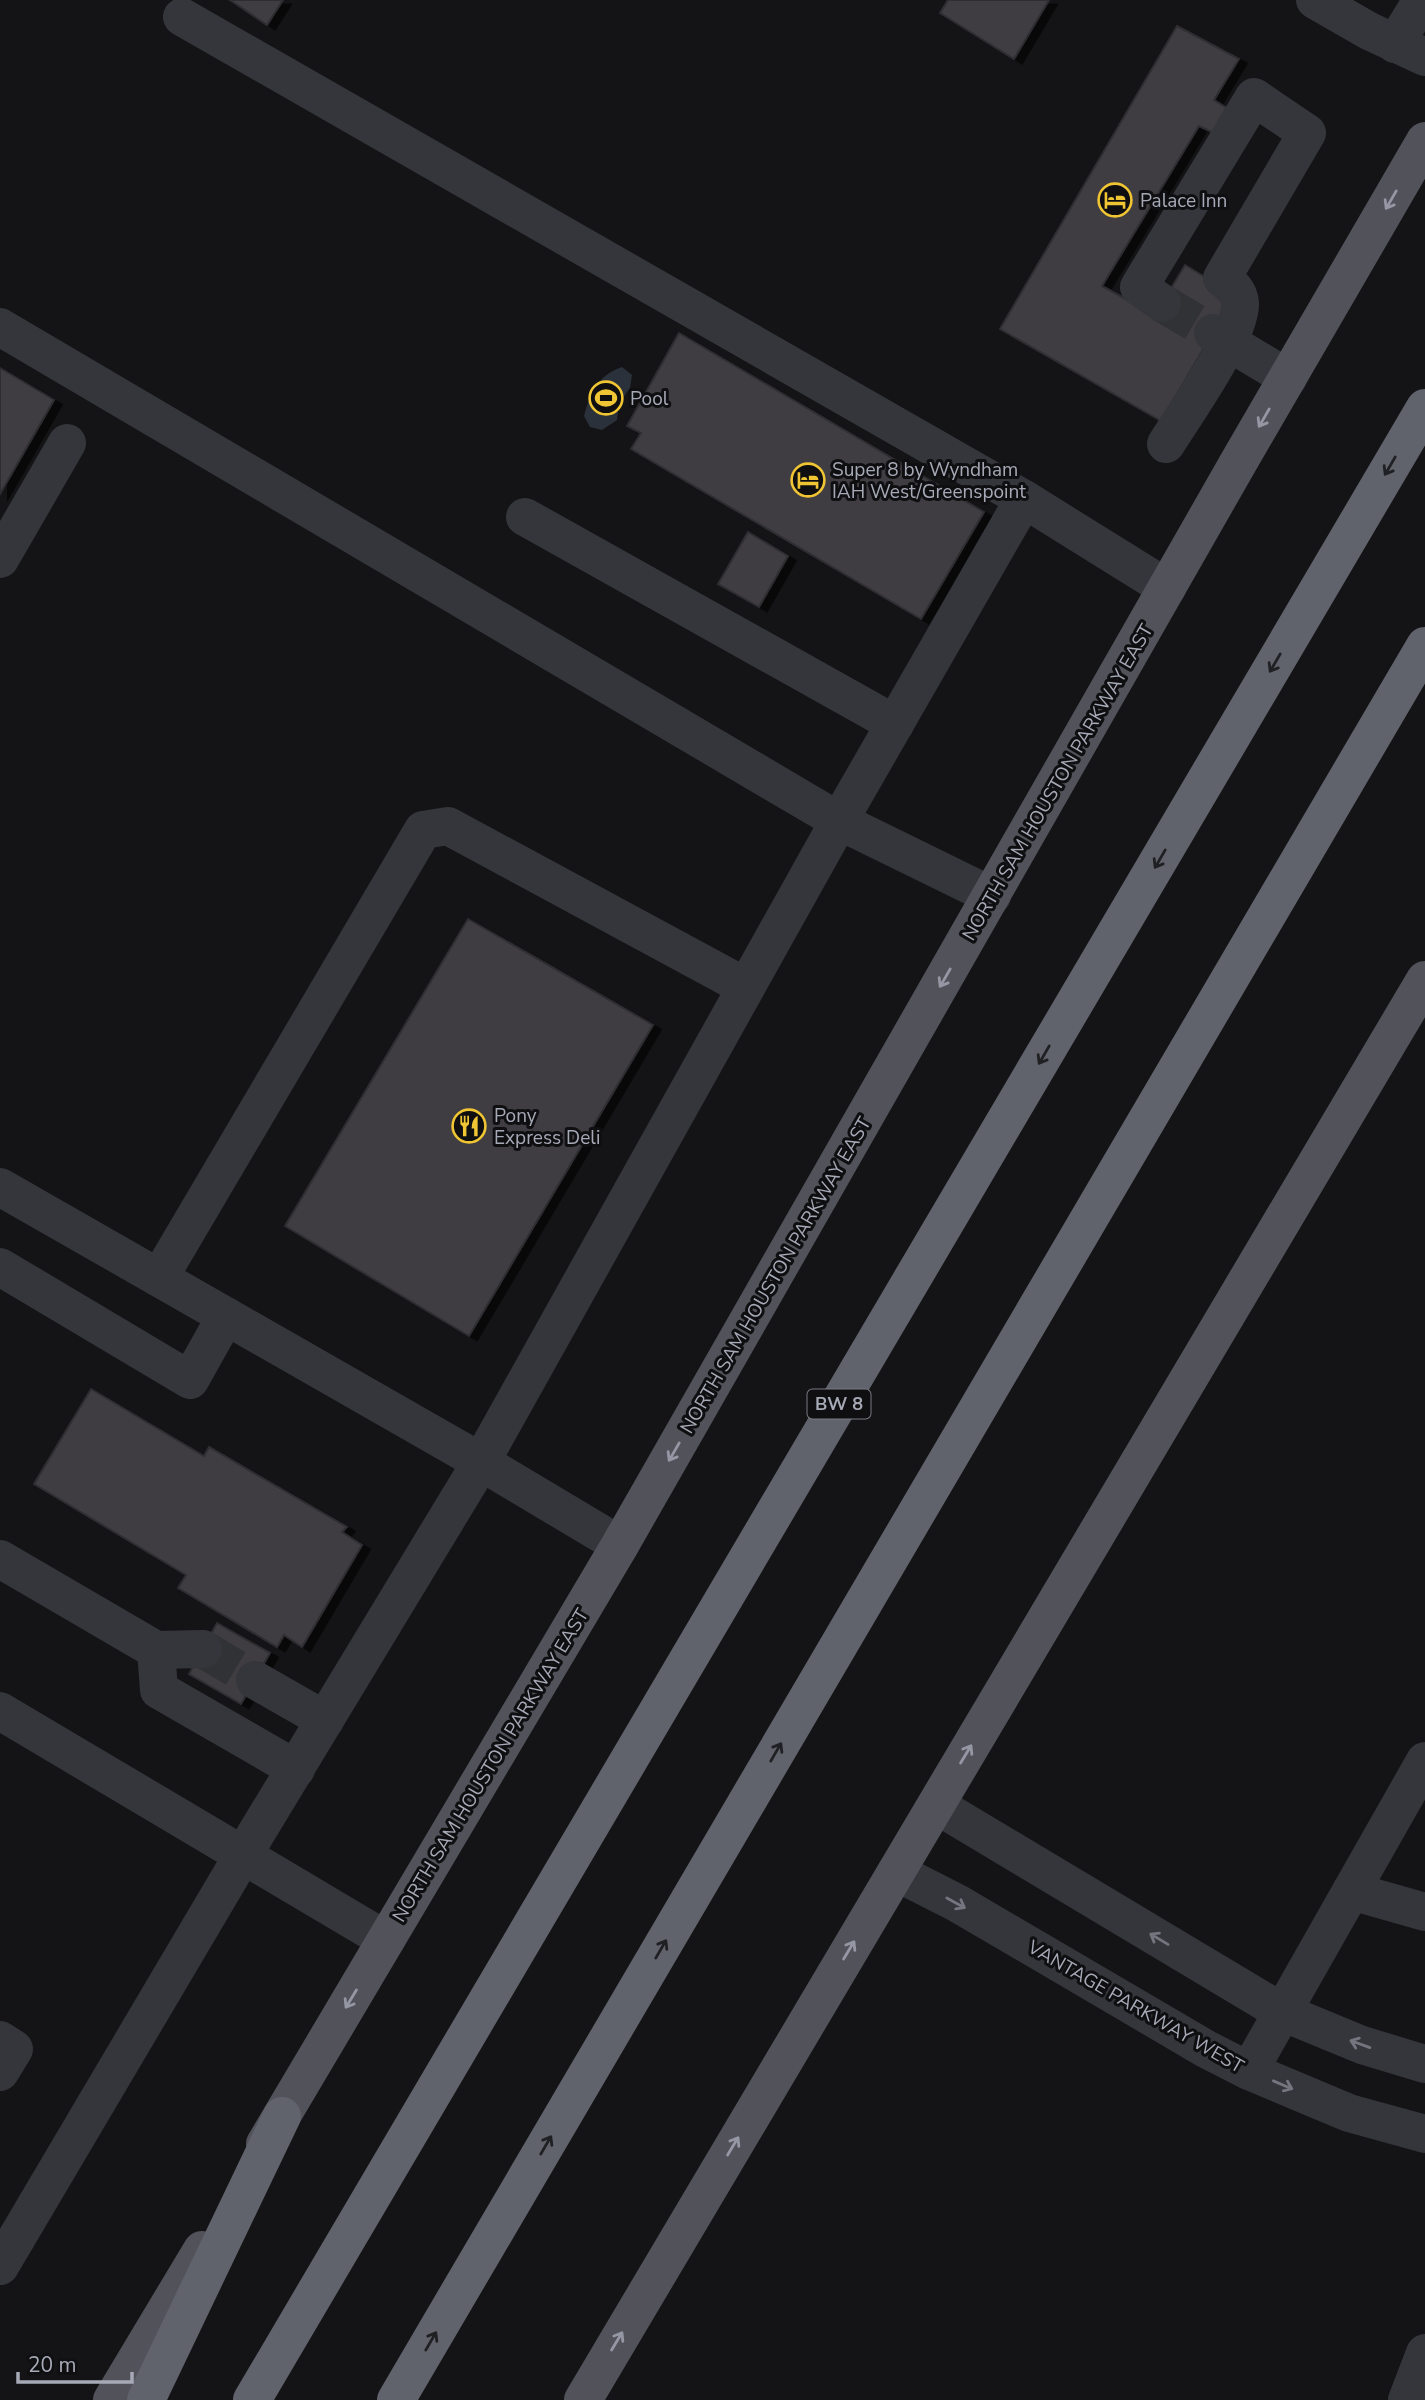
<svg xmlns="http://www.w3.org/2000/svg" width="1425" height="2400" font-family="'Nunito Sans',sans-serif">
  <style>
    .water { fill: #2b313a }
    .building { fill: #3f3e43; stroke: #2f2e32; stroke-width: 2; filter: url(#shadow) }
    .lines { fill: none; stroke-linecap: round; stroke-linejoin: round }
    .minor-tunnel { stroke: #313236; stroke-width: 38; stroke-dasharray: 38 19; stroke-linecap: butt }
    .minor { stroke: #35363b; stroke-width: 38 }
    .major { stroke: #51525a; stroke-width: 38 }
    .highway { stroke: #61636c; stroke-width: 38 }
    .oneway { stroke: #9598a4 }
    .oneway2 { stroke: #1f2023 }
    .oneway3 { stroke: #73757f }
    .labels { text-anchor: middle; stroke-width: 6; stroke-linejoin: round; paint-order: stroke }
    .shield { fill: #0f0f11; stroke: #797b84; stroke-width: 2 }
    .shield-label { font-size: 18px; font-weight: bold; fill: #a6a9b6 }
    .poi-label { font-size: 19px; fill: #a6a9b6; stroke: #0f0f11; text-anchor: start }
    .street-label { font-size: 19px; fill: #a6a9b6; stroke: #0f0f11 }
  </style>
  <defs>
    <filter id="shadow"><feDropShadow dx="8" dy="4.5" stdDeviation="0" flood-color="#0009"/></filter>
  </defs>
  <rect width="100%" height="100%" fill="#141416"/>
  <path class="water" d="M622,367L632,375L630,388L619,403L617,420L602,430L590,427L584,416C591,392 597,376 622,367Z"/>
  <g class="building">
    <path d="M230,0H283L267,25Z"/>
    <path d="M948,0H1049L1014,59L940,13Z"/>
    <path d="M1177,26L1239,59L1214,100L1232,111L1218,135L1199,126L1102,286L1155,315L1185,265L1235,295L1161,421L1000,329Z"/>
    <path d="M679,333L984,512L921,619L631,449L641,433L627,426Z"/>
    <path d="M0,368L54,400L0,494Z"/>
    <path d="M748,532L788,556L759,607L718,584Z"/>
    <path d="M468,919L653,1025L469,1336L285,1226Z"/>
    <path d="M91,1389L204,1456L209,1447L347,1527L342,1532L362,1545L302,1647L284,1635L277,1647L178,1588L186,1575L34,1484Z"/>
    <path d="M217,1623L270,1653L241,1704L189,1674Z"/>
  </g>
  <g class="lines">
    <g class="minor-tunnel">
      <path d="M1162,303L1213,333"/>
      <path d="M203,1649L255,1680"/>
    </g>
    <g class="minor">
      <path d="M1315,0L1369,31L1425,57"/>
      <path d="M182,17L1024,499L1167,588"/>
      <path d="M1395,44L1422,0"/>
      <path d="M1162,303L1139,287L1254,97L1307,133L1222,278C1231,285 1239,291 1240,303C1242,334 1184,415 1166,444"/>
      <path d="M0,327L839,821L992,896"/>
      <path d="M1213,333L1288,378"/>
      <path d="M525,517L895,724"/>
      <path d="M0,559L67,443"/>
      <path d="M0,1187L481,1462L620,1545"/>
      <path d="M0,1267L190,1380L226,1316"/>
      <path d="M159,1278L423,830L448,826L746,987"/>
      <path d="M0,1559L156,1650L159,1690L296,1769"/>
      <path d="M156,1650L203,1649"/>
      <path d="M255,1680L325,1720"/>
      <path d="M0,1711L386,1940"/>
      <path d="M936,1805L1282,2012L1362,2045L1425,2064"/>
      <path d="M896,1872L957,1903L1206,2049L1249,2071L1349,2113L1425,2134"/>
      <path d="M1351,1891L1425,1912"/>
      <path d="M0,2040L14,2049L0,2072"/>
      <path d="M1249,2071L1425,1761"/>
      <path d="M0,2266L243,1855L481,1462L839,821L1024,499"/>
      <path d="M1407,2400L1425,2353"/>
    </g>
    <g class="major">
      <path d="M265,2144L620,1545L1238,463L1425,141"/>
      <path d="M112,2400L202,2250"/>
      <path d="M583,2400L1425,980"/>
    </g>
    <g class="highway">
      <path d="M146,2400L282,2116"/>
      <path d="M252,2400L1425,408"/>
      <path d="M396,2400L1425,646"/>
    </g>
  </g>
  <defs><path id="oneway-shaft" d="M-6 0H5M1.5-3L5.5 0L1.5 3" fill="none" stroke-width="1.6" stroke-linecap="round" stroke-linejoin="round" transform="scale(1.75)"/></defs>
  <g class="oneway">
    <use href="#oneway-shaft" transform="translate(1391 200) rotate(120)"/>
    <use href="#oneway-shaft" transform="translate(1264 418) rotate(120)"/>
    <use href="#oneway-shaft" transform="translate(945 978) rotate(120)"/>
    <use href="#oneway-shaft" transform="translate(674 1452) rotate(120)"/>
    <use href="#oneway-shaft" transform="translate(966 1754) rotate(-59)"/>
    <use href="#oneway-shaft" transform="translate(849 1950) rotate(-59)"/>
    <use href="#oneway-shaft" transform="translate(351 1999) rotate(121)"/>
    <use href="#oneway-shaft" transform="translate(733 2146) rotate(-59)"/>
    <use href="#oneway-shaft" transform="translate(617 2341) rotate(-59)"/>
  </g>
  <g class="oneway2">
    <use href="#oneway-shaft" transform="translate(1390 466) rotate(120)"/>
    <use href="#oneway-shaft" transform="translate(1275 663) rotate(120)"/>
    <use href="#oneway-shaft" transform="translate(1160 859) rotate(120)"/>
    <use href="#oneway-shaft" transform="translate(1044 1055) rotate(120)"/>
    <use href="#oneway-shaft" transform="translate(776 1752) rotate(-60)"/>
    <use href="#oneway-shaft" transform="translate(661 1949) rotate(-60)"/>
    <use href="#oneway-shaft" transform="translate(546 2145) rotate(-60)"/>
    <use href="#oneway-shaft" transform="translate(431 2341) rotate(-60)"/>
  </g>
  <g class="oneway3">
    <use href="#oneway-shaft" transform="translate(956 1903) rotate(29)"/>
    <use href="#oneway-shaft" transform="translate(1159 1939) rotate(-149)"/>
    <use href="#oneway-shaft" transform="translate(1360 2044) rotate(-160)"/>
    <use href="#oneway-shaft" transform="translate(1283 2085) rotate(23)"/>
  </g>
  <defs>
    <symbol id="hotel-ring" viewBox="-11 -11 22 22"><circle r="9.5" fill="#0f0f11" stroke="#efc533" stroke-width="1.5"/><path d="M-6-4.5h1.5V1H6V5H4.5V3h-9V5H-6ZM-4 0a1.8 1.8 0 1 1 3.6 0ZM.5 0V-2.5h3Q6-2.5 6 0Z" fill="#efc533"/></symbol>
    <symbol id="stadium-ring" viewBox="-11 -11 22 22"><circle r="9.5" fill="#0f0f11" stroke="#efc533" stroke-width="1.5"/><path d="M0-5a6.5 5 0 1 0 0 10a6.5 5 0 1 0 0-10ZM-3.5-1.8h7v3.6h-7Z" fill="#efc533"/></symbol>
    <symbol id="restaurant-ring" viewBox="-11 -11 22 22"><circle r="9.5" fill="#0f0f11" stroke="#efc533" stroke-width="1.5"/><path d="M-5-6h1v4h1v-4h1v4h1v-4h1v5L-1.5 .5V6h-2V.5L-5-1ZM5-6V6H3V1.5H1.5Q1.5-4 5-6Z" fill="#efc533"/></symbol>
  </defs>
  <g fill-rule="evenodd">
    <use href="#hotel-ring" x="1096" y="181" width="38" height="38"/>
    <use href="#stadium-ring" x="587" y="379" width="38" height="38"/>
    <use href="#hotel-ring" x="789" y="461" width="38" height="38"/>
    <use href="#restaurant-ring" x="450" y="1107" width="38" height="38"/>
  </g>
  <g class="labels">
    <rect class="shield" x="807.5" y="1389.5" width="63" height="29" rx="5"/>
    <g class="shield-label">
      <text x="839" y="1410">BW 8</text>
    </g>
    <g class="poi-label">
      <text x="1140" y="207">Palace Inn</text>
      <text x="630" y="405">Pool</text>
      <text x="832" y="476">Super 8 by Wyndham<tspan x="832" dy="22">IAH West/Greenspoint</tspan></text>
      <text x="494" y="1122">Pony<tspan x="494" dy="22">Express Deli</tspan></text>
    </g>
    <g class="street-label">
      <text transform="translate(1057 782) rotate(-60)" y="7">NORTH SAM HOUSTON PARKWAY EAST</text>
      <text transform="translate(775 1275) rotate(-60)" y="7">NORTH SAM HOUSTON PARKWAY EAST</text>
      <text transform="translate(490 1765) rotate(-59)" y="7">NORTH SAM HOUSTON PARKWAY EAST</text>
      <text transform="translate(1136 2006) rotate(30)" y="7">VANTAGE PARKWAY WEST</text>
    </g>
  </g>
  <path d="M18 2372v10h114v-10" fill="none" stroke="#a6a9b6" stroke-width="3.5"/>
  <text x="28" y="2372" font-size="21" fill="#a6a9b6" stroke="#0f0f11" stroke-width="5" paint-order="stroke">20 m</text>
</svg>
